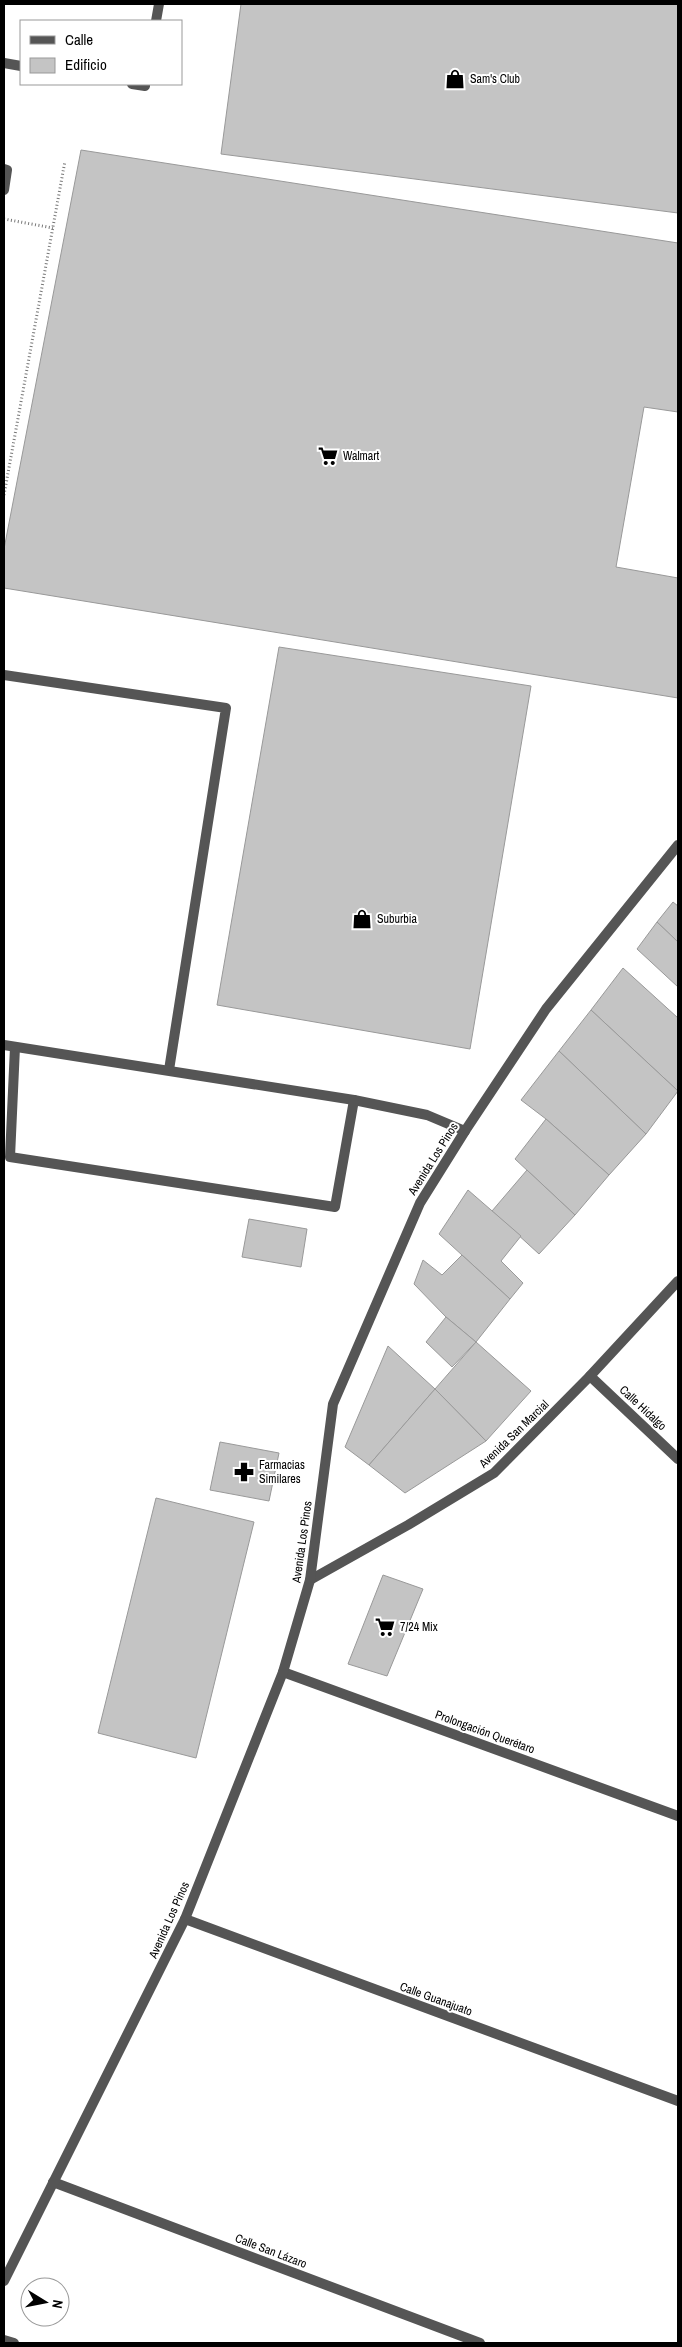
<svg xmlns="http://www.w3.org/2000/svg" width="682" height="2347" font-family="'Archivo Narrow',sans-serif">
  <style>
    .building { fill: #c4c4c4; stroke: #999 }
    .lines { fill: none; stroke-linecap: round; stroke-linejoin: round }
    .path { stroke: #777; stroke-width: 3; stroke-dasharray: 1 2.5; stroke-linecap: butt }
    .service { stroke: #555; stroke-width: 10 }
    .minor { stroke: #555; stroke-width: 10 }
    .labels { text-anchor: middle; stroke-width: 4; stroke-linejoin: round; paint-order: stroke }
    .poi-label { font-size: 12px; fill: #000; stroke: #fff; text-anchor: start }
    .street-label { font-size: 12px; fill: #000; stroke: #fff }
  </style>
  <rect width="100%" height="100%" fill="#fff"/>
  <g class="building">
    <path d="M241,4H678V213L221,154Z"/>
    <path d="M81,150L678,243V412L644,407L616,567L678,578V698L4,588V549Z"/>
    <path d="M279,647L531,686L470,1049L217,1005Z"/>
    <path d="M673,902L678,906V942L657,922Z"/>
    <path d="M657,922L678,942V987L637,949Z"/>
    <path d="M623,968L678,1018V1091L591,1010Z"/>
    <path d="M591,1010L678,1091L646,1134L559,1051Z"/>
    <path d="M559,1051L646,1134L609,1175L546,1119L521,1100Z"/>
    <path d="M546,1119L609,1175L575,1215L515,1159Z"/>
    <path d="M527,1170L575,1215L539,1254L492,1211Z"/>
    <path d="M468,1190L521,1236L501,1261L523,1283L510,1299L439,1234Z"/>
    <path d="M249,1219L307,1229L301,1267L242,1257Z"/>
    <path d="M462,1255L510,1299L476,1342L446,1317L414,1284L423,1260L442,1275Z"/>
    <path d="M446,1317L476,1342L452,1367L426,1342Z"/>
    <path d="M476,1342L531,1391L486,1441L435,1389Z"/>
    <path d="M388,1346L435,1389L369,1465L345,1447Z"/>
    <path d="M435,1389L486,1441L405,1493L369,1465Z"/>
    <path d="M220,1442L279,1453L269,1501L210,1490Z"/>
    <path d="M156,1498L254,1522L196,1758L98,1733Z"/>
    <path d="M383,1575L423,1589L387,1676L348,1664Z"/>
  </g>
  <g class="lines">
    <g class="path">
      <path d="M4,219L53,228"/>
      <path d="M4,495L65,161"/>
    </g>
    <g class="service">
      <path d="M156,21L159,4"/>
      <path d="M4,63L21,66"/>
      <path d="M132,84L145,86V84"/>
      <path d="M4,169L7,170L4,190"/>
      <path d="M4,675L226,708L169,1070"/>
      <path d="M4,1045L354,1100L427,1115L465,1131"/>
      <path d="M15,1047L10,1157L335,1207L354,1100"/>
    </g>
    <g class="minor">
      <path d="M590,1376L678,1459"/>
      <path d="M310,1580L408,1525L494,1473L590,1376L678,1281"/>
      <path d="M283,1672L678,1816"/>
      <path d="M185,1919L678,2101"/>
      <path d="M53,2182L480,2343"/>
      <path d="M4,2281L185,1919L283,1672L310,1580L333,1404L420,1203L465,1131L546,1009L678,845"/>
      <path d="M4,2340L14,2343"/>
    </g>
  </g>
  <defs>
    <symbol id="shop-bare" viewBox="-9 -9 18 18"><path d="M-5-2.5h2.3a2.7 3.5 0 0 1 5.4 0H5L5.5 6h-11ZM-1.5-2.5h3a1.5 2.3 0 0 0-3 0Z" fill="#000" stroke="#fff" stroke-width="2.5" paint-order="stroke"/></symbol>
    <symbol id="supermarket-bare" viewBox="-9 -9 18 18"><path d="M-6-5.5h2.5l.6 2H6L4.5 2H-2.5L-4.4-4H-6ZM-1.5 3.2a1.3 1.3 0 1 0 .1 0ZM3 3.2a1.3 1.3 0 1 0 .1 0Z" fill="#000" stroke="#fff" stroke-width="2.5" paint-order="stroke"/></symbol>
    <symbol id="pharmacy-bare" viewBox="-9 -9 18 18"><path d="M-2-6h4v4h4v4h-4v4h-4v-4h-4v-4h4Z" fill="#000" stroke="#fff" stroke-width="2.5" paint-order="stroke"/></symbol>
  </defs>
  <g fill-rule="evenodd">
    <use href="#shop-bare" x="441" y="65" width="28" height="28"/>
    <use href="#supermarket-bare" x="314" y="442" width="28" height="28"/>
    <use href="#shop-bare" x="348" y="905" width="28" height="28"/>
    <use href="#pharmacy-bare" x="230" y="1458" width="28" height="28"/>
    <use href="#supermarket-bare" x="371" y="1613" width="28" height="28"/>
  </g>
  <g class="labels">
    <g class="poi-label">
      <text x="470" y="83">Sam's Club</text>
      <text x="343" y="460">Walmart</text>
      <text x="377" y="923">Suburbia</text>
      <text x="259" y="1469">Farmacias<tspan x="259" dy="14">Similares</tspan></text>
      <text x="400" y="1631">7/24 Mix</text>
    </g>
    <g class="street-label">
      <text transform="translate(433 1159) rotate(-58)" y="4">Avenida Los Pinos</text>
      <text transform="translate(643 1408) rotate(43)" y="4">Calle Hidalgo</text>
      <text transform="translate(514 1434) rotate(-44)" y="4">Avenida San Marcial</text>
      <text transform="translate(302 1542) rotate(-82)" y="4">Avenida Los Pinos</text>
      <text transform="translate(485 1732) rotate(20)" y="4">Prolongación Querétaro</text>
      <text transform="translate(169 1920) rotate(-66)" y="4">Avenida Los Pinos</text>
      <text transform="translate(436 1999) rotate(20)" y="4">Calle Guanajuato</text>
      <text transform="translate(271 2251) rotate(21)" y="4">Calle San Lázaro</text>
    </g>
  </g>
  <rect width="682" height="2347" fill="none" stroke="#000000" stroke-width="10"/>
  <rect x="20" y="20" width="162" height="65" fill="#ffffff" stroke="#999999"/>
  <rect x="30" y="36" width="25" height="8" fill="#555555" stroke="#999999"/>
  <text x="65" y="45" font-size="15" fill="#000000">Calle</text>
  <rect x="30" y="58" width="25" height="15" fill="#c4c4c4" stroke="#999999"/>
  <text x="65" y="70" font-size="15" fill="#000000">Edificio</text>
  <g transform="translate(45 2302) rotate(100)"><circle r="24" fill="#ffffff" stroke="#999999"/>
  <path d="M0-4L9 19L0 12L-9 19Z" fill="#000000"/>
  <text y="-8" font-size="14" font-weight="bold" text-anchor="middle" fill="#000000">N</text>
  </g>
</svg>
